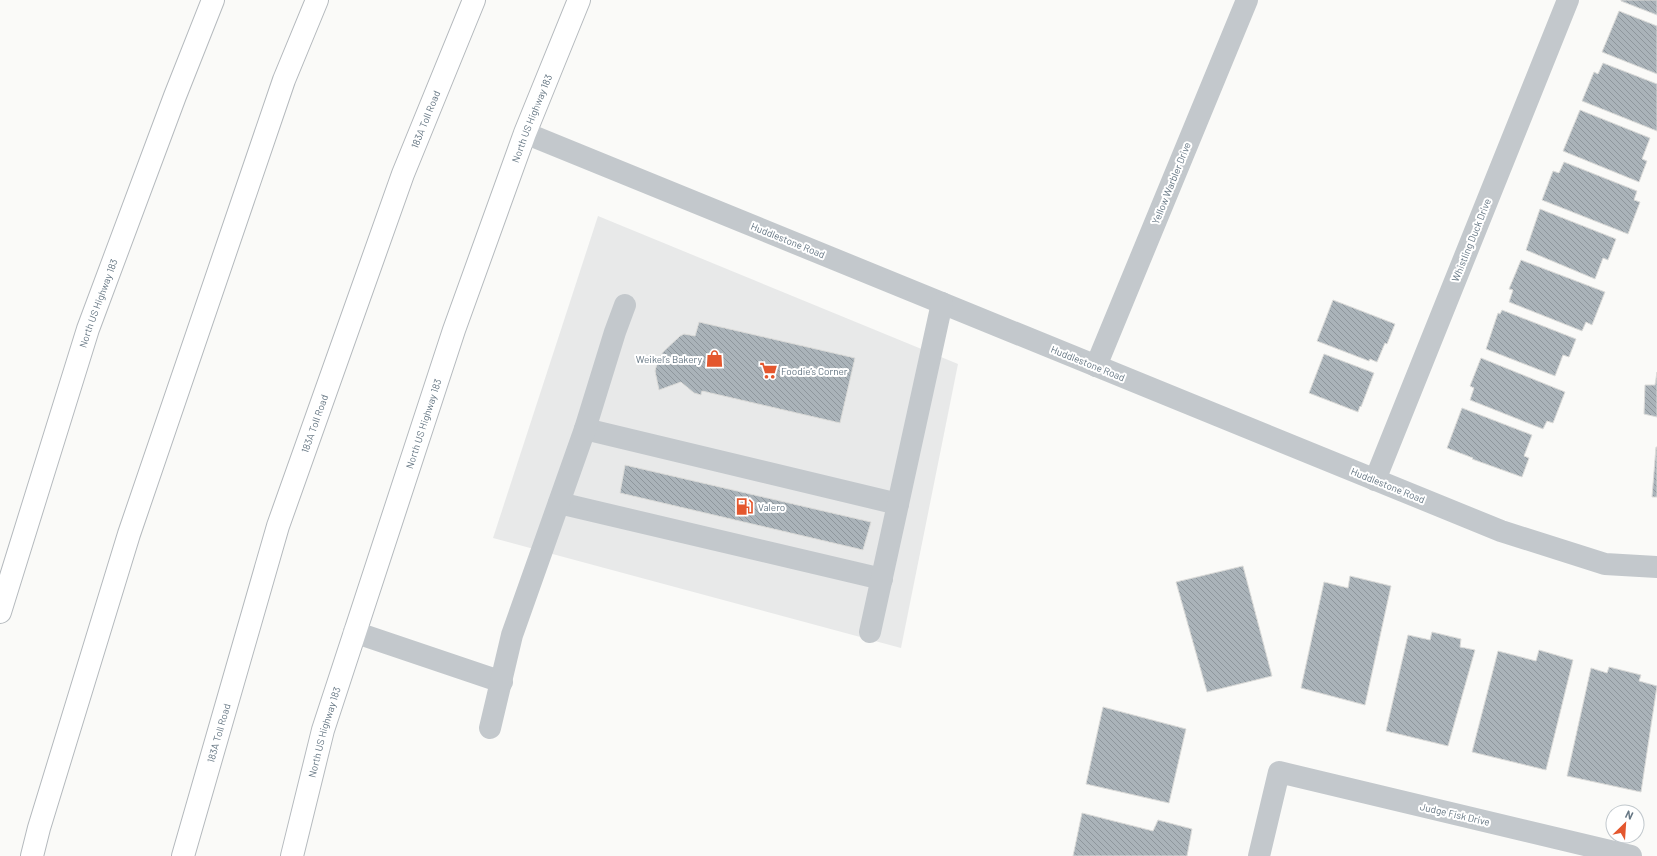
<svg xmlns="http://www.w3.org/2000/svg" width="1657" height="856" font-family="Barlow,sans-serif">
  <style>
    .built { fill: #e8e9e9 }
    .building { fill: url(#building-back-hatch); stroke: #dcdcda }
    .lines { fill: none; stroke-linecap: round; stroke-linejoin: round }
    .major-casing { stroke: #b5babe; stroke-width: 24 }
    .highway-casing { stroke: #b4b9bd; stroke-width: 24 }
    .minor { stroke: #c3c8cc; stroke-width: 22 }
    .major { stroke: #fff; stroke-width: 22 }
    .highway { stroke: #fff; stroke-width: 22 }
    .labels { text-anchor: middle; stroke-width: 4; stroke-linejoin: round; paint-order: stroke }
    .street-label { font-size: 10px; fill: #657683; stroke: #fff }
    .poi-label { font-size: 10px; fill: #657683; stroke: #fff; text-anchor: start }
  </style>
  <defs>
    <pattern id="building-back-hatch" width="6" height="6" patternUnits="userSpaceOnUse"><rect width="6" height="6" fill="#aab3b9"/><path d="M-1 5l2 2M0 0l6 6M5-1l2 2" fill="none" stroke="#8e969c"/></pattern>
  </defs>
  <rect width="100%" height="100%" fill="#fafaf8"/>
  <path class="built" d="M598,216L958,364L901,648L493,538Z"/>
  <g class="building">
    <path d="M1621,0H1657V15L1621,1Z"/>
    <path d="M1619,11L1657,26V74L1602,52Z"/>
    <path d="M1603,63L1657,84V131L1582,101L1594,72L1598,74Z"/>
    <path d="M1580,110L1650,138L1642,159L1647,161L1639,182L1563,151Z"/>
    <path d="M1564,162L1637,191L1634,200L1640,202L1628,234L1542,200L1553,171L1559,173Z"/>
    <path d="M1540,209L1616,239L1608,260L1603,258L1595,279L1526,250Z"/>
    <path d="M1521,260L1605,292L1592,325L1586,322L1582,331L1509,302L1513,290L1509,289Z"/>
    <path d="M1333,300L1395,324L1387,344L1385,343L1377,362L1370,359L1369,361L1317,341Z"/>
    <path d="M1502,310L1576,339L1569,357L1563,355L1555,376L1486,349L1498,313L1500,314Z"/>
    <path d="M699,322L855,358L840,423L702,391L701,395L694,393L681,382L659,390L655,371L658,360L663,352L680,336L684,334L695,336Z"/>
    <path d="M1324,354L1374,373L1361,407L1360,406L1358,412L1309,393Z"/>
    <path d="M1481,358L1565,392L1553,423L1547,421L1543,429L1470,400L1474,388L1470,386Z"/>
    <path d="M1657,372V417L1644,414L1645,385H1655Z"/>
    <path d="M1462,408L1532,435L1524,456L1529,458L1522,477L1472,459L1473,458L1447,448Z"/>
    <path d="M1656,447H1657V497H1652Z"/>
    <path d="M625,465L871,522L863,550L620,493Z"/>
    <path d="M1243,566L1272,676L1207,692L1176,582Z"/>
    <path d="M1350,576L1391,586L1365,705L1301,688L1324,582L1348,588Z"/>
    <path d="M1432,632L1461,639L1460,647L1475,650L1448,746L1386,731L1408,635L1430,640Z"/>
    <path d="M1539,650L1573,660L1546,770L1472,752L1498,651L1536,661Z"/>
    <path d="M1609,667L1641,675L1639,681L1657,686L1641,792L1567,776L1591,668L1607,673Z"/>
    <path d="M1103,707L1186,729L1169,803L1086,784Z"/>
    <path d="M1082,813L1153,831L1158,820L1192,829L1187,856H1073Z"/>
  </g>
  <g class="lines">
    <defs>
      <g id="major">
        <path id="s1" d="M0,612L88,329L175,96L213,0"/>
        <path id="s2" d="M292,856L323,730L454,330L525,133L579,0"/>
      </g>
      <g id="highway">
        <path d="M32,856L39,828L129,534L284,80L317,0"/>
        <path id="s3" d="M183,856L278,526L403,174L474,0"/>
      </g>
    </defs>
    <use href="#major" class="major-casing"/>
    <use href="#highway" class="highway-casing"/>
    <g class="minor">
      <path d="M525,133L1501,531L1605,564L1657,567"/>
      <path d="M1096,366L1247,0"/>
      <path d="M585,429L898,504"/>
      <path d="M1375,480L1568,0"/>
      <path d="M559,503L882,579"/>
      <path d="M354,632L502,682"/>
      <path d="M870,632L942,303"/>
      <path d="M490,728L512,635L585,429L615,332L625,305"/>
      <path d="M1259,856L1279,772L1631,856"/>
    </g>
    <use href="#major" class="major"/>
    <use href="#highway" class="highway"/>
  </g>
  <defs>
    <symbol id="shop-bare" viewBox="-9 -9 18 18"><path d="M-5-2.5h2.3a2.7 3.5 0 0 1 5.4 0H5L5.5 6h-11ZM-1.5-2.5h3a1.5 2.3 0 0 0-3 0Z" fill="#e4572e" stroke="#fff" stroke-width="2.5" paint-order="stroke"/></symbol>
    <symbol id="supermarket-bare" viewBox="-9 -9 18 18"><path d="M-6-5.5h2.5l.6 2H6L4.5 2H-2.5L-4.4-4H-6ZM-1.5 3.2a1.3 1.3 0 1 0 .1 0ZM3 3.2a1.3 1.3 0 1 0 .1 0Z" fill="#e4572e" stroke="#fff" stroke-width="2.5" paint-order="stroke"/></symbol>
    <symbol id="fuel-bare" viewBox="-9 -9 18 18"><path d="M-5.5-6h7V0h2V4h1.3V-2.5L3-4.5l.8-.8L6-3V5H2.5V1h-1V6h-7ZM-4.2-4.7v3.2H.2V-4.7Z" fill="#e4572e" stroke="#fff" stroke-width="2.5" paint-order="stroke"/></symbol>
  </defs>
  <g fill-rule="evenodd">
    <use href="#shop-bare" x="702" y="346" width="25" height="25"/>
    <use href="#supermarket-bare" x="756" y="358" width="25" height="25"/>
    <use href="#fuel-bare" x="732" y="494" width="25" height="25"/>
  </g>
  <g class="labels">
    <g class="street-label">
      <text dy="4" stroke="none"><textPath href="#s3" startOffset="776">183A Toll Road</textPath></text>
      <text dy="4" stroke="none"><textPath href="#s2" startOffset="776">North US Highway 183</textPath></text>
      <text transform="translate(1171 183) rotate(-68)" y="4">Yellow Warbler Drive</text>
      <text transform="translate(788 240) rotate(22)" y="4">Huddlestone Road</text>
      <text transform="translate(1471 240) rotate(-68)" y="4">Whistling Duck Drive</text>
      <text dy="4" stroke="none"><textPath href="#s1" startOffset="324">North US Highway 183</textPath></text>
      <text transform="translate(1088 363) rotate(22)" y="4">Huddlestone Road</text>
      <text dy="4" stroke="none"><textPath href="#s3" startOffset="452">183A Toll Road</textPath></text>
      <text dy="4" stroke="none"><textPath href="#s2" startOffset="452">North US Highway 183</textPath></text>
      <text transform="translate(1388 485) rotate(22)" y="4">Huddlestone Road</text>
      <text dy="4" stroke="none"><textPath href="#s3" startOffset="128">183A Toll Road</textPath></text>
      <text dy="4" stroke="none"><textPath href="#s2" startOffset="128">North US Highway 183</textPath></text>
      <text transform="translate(1455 814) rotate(13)" y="4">Judge Fisk Drive</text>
    </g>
    <g class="poi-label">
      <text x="702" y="363" text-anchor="end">Weikel’s Bakery</text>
      <text x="781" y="375">Foodie’s Corner</text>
      <text x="758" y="511">Valero</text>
    </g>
  </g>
  <g transform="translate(1625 824) rotate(25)"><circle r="19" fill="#ffffff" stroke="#c1c8cd"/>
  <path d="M0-3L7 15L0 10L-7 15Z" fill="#e4572e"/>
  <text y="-6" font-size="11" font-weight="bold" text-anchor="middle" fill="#657683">N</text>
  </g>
</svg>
